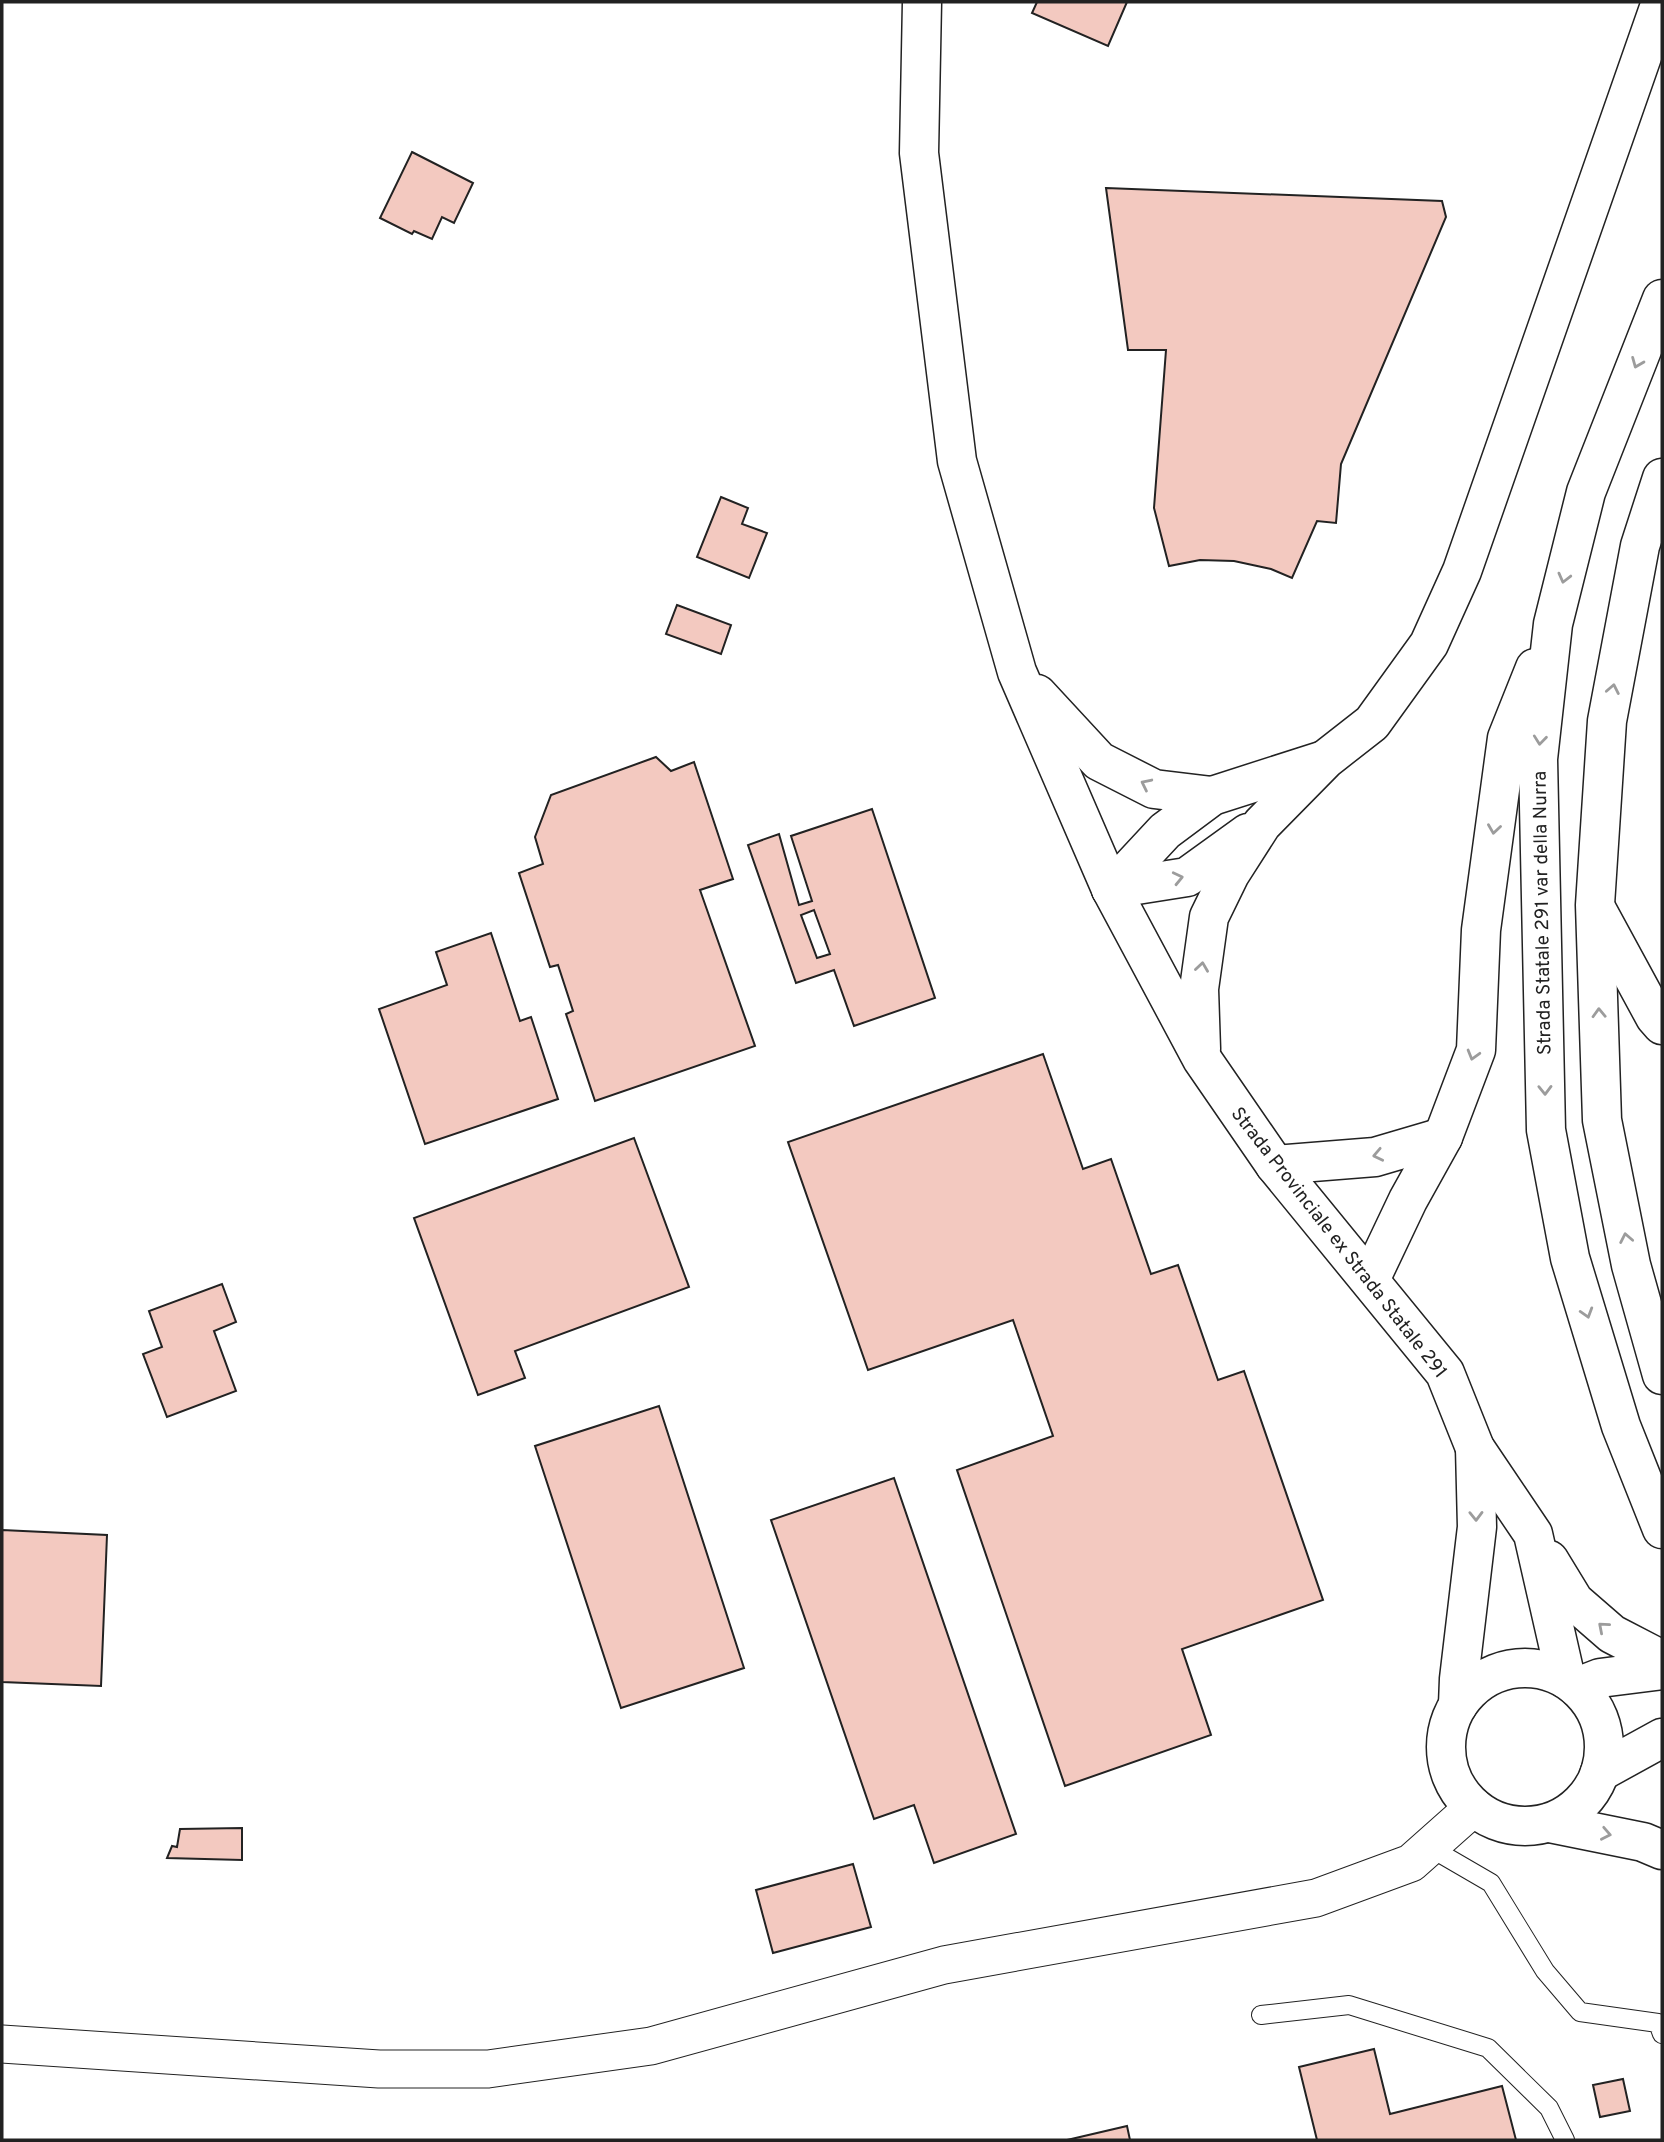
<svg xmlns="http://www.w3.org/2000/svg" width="1664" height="2142" font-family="Overpass,sans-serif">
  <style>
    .building { fill: #f3c9c0; stroke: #222; stroke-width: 2; fill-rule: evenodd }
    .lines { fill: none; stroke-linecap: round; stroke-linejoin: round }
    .service-casing { stroke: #222; stroke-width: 20 }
    .minor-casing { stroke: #222; stroke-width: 39 }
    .tertiary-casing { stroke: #222; stroke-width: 41 }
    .primary-casing { stroke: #222; stroke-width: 41 }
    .trunk-casing { stroke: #222; stroke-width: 41 }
    .service { stroke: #fff; stroke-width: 18 }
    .minor { stroke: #fff; stroke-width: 37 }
    .tertiary { stroke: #fff; stroke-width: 38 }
    .primary { stroke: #fff; stroke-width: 38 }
    .trunk { stroke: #fff; stroke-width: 38 }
    .oneway { stroke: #9c9c9c }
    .labels { text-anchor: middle; stroke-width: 5; stroke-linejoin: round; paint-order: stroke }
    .street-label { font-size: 19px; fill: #222; stroke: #fff }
  </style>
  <rect width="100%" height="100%" fill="#fff"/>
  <g class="building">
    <path d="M1037,2H1127L1108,46L1032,13Z"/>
    <path d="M412,152L473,183L454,223L442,217L432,239L414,231L412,234L380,218Z"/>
    <path d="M1106,188L1442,201L1446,217L1341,464L1336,523L1317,521L1292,578L1271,569L1234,561L1200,560L1169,566L1154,508L1166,350H1128Z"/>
    <path d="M721,497L748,508L742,524L767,533L749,578L697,557Z"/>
    <path d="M677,605L731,625L721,654L666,634Z"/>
    <path d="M656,757L671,771L694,762L733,879L700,890L755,1046L595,1101L566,1014L573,1011L558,965L550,967L519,873L543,864L535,837L551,795Z"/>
    <path d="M872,809L935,998L854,1026L834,970L796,983L748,845L779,834L799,905L812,901L791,836ZM814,910L830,954L817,958L801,915Z"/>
    <path d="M491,933L520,1021L531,1017L558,1099L425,1144L379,1009L447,985L436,952Z"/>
    <path d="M1043,1054L1083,1169L1111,1159L1151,1274L1178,1265L1218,1380L1244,1371L1323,1600L1182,1649L1211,1735L1065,1786L957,1470L1053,1436L1013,1320L868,1370L788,1142Z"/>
    <path d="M634,1138L689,1287L515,1351L525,1378L478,1395L414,1218Z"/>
    <path d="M222,1284L236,1322L214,1331L236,1391L167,1417L143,1354L162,1347L149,1311Z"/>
    <path d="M659,1406L744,1668L621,1708L535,1446Z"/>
    <path d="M894,1478L1016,1834L934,1863L914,1805L874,1819L771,1520Z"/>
    <path d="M2,1530L107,1535L101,1686L2,1682Z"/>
    <path d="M242,1828V1860L167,1858L172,1846L177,1847L180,1829Z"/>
    <path d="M853,1864L871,1927L773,1953L756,1890Z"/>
    <path d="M1374,2049L1390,2114L1502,2086L1516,2140H1317L1299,2067Z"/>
    <path d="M1623,2079L1630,2111L1600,2117L1593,2085Z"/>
    <path d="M1127,2126L1130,2140H1067Z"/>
  </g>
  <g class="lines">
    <defs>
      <g id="service">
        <path d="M1429,1847L1491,1883L1545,1971L1580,2012L1658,2023L1662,2034"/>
        <path d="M1261,2015L1349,2005L1488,2048L1549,2108L1565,2140"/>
      </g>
      <path id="minor" d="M2,2044L379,2069H488L651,2046L944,1965L1316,1898L1411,1863L1474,1807"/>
      <g id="tertiary">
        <path d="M922,2L919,153L957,461L1017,672L1111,889L1202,1059L1275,1165L1445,1373L1475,1448L1533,1534L1566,1679"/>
        <path d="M1037,694L1099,761L1154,789L1212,796"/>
        <path d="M1111,889L1165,831L1212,796L1321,761"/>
        <path d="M1111,889L1187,877L1248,833"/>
        <path d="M1201,1049L1199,989L1209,917L1230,874L1262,824L1326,759L1372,723L1429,644L1462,571L1661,2"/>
        <path d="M1549,1560L1574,1601L1612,1634L1662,1660"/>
        <circle cx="1525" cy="1747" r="79"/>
        <path d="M1577,1687L1600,1678L1662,1670"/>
        <path d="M1458,1705L1459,1679L1477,1527L1475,1448"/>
        <path d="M1600,1772L1662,1738"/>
      </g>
      <path id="primary" d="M1549,1823L1643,1842L1662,1850"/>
      <g id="trunk">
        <path d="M1662,299L1586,492L1553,624L1538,759L1546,1130L1570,1258L1621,1426L1662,1529"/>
        <path d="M1662,478L1640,546L1607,721L1595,905L1602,1120L1631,1265L1662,1375"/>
        <path d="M1598,912L1655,1017L1662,1025"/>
        <path d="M1275,1165L1375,1157L1443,1137"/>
        <path d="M1370,1280L1408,1200L1443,1137L1476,1050L1481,930L1507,738L1535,668"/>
      </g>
    </defs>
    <use href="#service" class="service-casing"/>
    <use href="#minor" class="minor-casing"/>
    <use href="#tertiary" class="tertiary-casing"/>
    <use href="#primary" class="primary-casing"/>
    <use href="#trunk" class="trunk-casing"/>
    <use href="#service" class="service"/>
    <use href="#minor" class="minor"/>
    <use href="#tertiary" class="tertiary"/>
    <use href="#primary" class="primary"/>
    <use href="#trunk" class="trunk"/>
  </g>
  <defs><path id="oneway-chevron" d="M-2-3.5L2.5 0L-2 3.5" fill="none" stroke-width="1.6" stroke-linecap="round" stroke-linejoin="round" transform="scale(1.75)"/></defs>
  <g class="oneway">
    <use href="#oneway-chevron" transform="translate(1637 363) rotate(112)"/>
    <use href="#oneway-chevron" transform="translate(1564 578) rotate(104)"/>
    <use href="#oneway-chevron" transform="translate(1613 689) rotate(-79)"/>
    <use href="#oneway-chevron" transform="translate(1540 740) rotate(96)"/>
    <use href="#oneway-chevron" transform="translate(1146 784) rotate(-154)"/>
    <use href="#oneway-chevron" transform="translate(1494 829) rotate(98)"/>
    <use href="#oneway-chevron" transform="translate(1178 878) rotate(-13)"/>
    <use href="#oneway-chevron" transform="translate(1202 967) rotate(-82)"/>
    <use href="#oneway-chevron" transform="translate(1599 1013) rotate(-92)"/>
    <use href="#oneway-chevron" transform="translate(1473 1055) rotate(106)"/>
    <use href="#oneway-chevron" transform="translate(1545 1090) rotate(89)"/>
    <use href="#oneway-chevron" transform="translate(1378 1155) rotate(168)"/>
    <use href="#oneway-chevron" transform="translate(1626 1238) rotate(-101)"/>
    <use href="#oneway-chevron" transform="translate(1587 1313) rotate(73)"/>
    <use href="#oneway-chevron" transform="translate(1476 1516) rotate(89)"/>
    <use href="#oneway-chevron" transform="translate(1603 1627) rotate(-139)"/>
    <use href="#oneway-chevron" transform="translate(1606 1834) rotate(11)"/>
  </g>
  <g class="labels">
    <g class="street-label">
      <text transform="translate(1541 913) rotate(-91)" y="7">Strada Statale 291 var della Nurra</text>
      <text transform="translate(1340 1242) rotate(52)" y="7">Strada Provinciale ex Strada Statale 291</text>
    </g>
  </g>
  <rect width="1664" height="2142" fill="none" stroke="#222222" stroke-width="7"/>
</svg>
